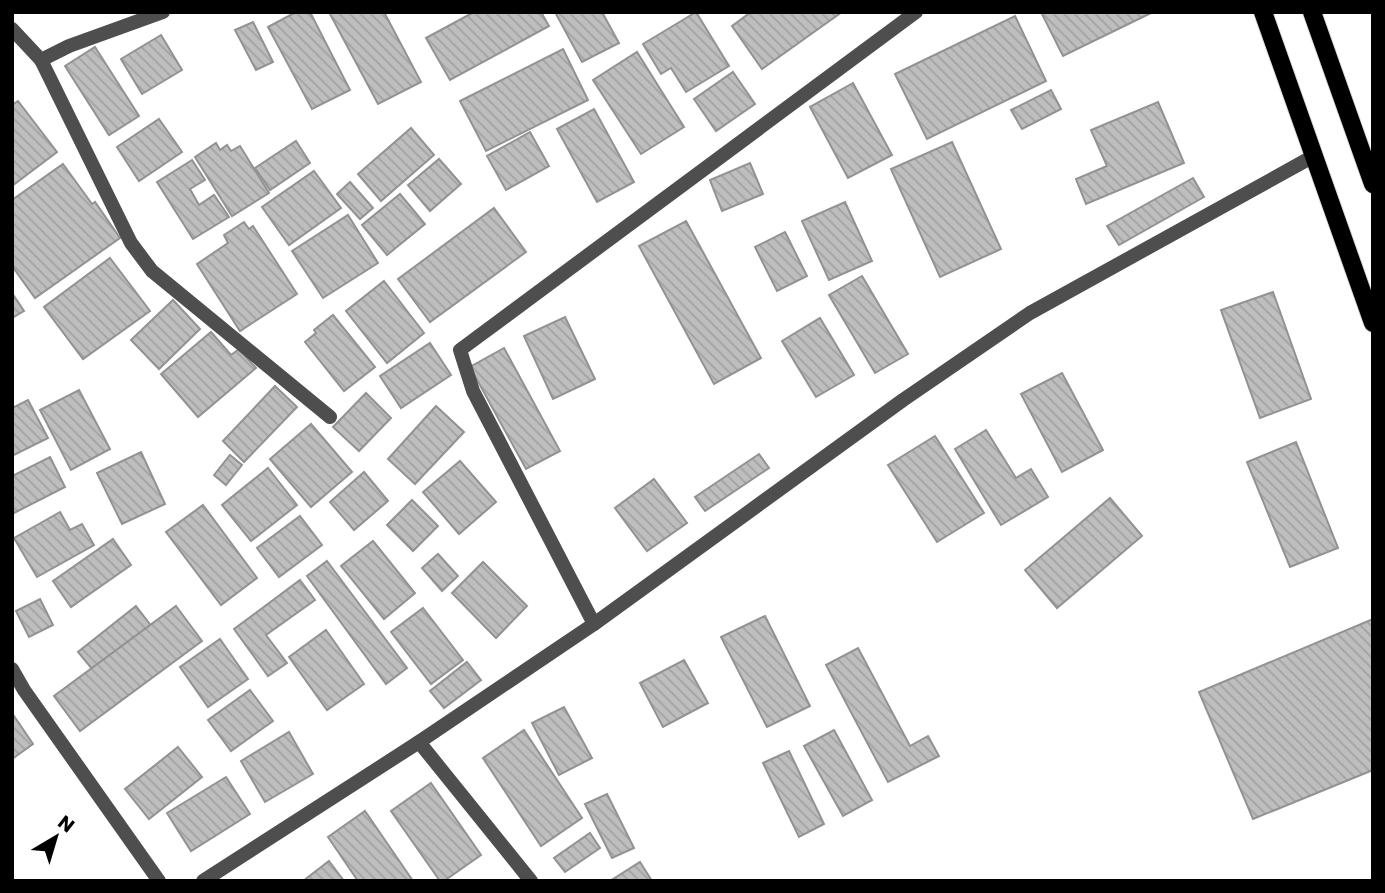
<svg xmlns="http://www.w3.org/2000/svg" width="1385" height="893" font-family="Poppins,sans-serif">
  <style>
    .building { fill: url(#building-back-hatch); stroke: #929292; stroke-width: 2 }
    .lines { fill: none; stroke-linecap: round; stroke-linejoin: round }
    .primary-casing { stroke: #dbdbdb; stroke-width: 20 }
    .street { stroke: #4e4e4e; stroke-width: 14 }
    .primary { stroke: #000; stroke-width: 18 }
  </style>
  <defs>
    <pattern id="building-back-hatch" width="6" height="6" patternUnits="userSpaceOnUse" patternTransform="scale(1.75)"><rect width="6" height="6" fill="#bebebe"/><path d="M-1 5l2 2M0 0l6 6M5-1l2 2" fill="none" stroke="#a2a2a2"/></pattern>
  </defs>
  <rect width="100%" height="100%" fill="#fff"/>
  <g class="building">
    <path d="M296,12H310L350,90L312,109L268,27Z"/>
    <path d="M329,12H384L421,82L378,104Z"/>
    <path d="M474,12H541L549,26L450,80L426,38Z"/>
    <path d="M555,12H602L619,43L582,62Z"/>
    <path d="M696,12L729,66L686,92L671,68L661,74L643,44Z"/>
    <path d="M751,12H842L762,69L732,26Z"/>
    <path d="M1041,12H1153L1063,56Z"/>
    <path d="M1015,16L1046,81L927,139L895,74Z"/>
    <path d="M253,22L273,62L256,70L235,30Z"/>
    <path d="M161,35L182,70L142,94L121,59Z"/>
    <path d="M95,47L139,116L109,135L65,66Z"/>
    <path d="M563,49L588,100L486,151L460,101Z"/>
    <path d="M637,52L684,127L641,154L593,80Z"/>
    <path d="M733,72L755,104L716,131L694,99Z"/>
    <path d="M853,83L892,155L848,178L810,107Z"/>
    <path d="M1051,90L1061,109L1022,129L1011,110Z"/>
    <path d="M18,101L57,152L12,186V105Z"/>
    <path d="M1158,102L1184,163L1086,204L1076,179L1107,166L1091,130Z"/>
    <path d="M594,109L634,182L597,202L557,129Z"/>
    <path d="M159,119L182,152L139,181L117,147Z"/>
    <path d="M411,128L434,155L381,201L358,174Z"/>
    <path d="M530,132L549,166L506,190L487,156Z"/>
    <path d="M296,141L310,163L270,190L255,168Z"/>
    <path d="M952,142L1001,249L940,277L891,169Z"/>
    <path d="M216,143L220,150L227,145L231,151L240,146L269,193L232,216L195,157Z"/>
    <path d="M439,159L461,184L430,211L408,185Z"/>
    <path d="M192,160L205,180L190,189L199,205L214,195L229,217L193,239L157,182Z"/>
    <path d="M750,163L763,194L722,211L710,180Z"/>
    <path d="M63,164L92,204L95,202L120,238L35,298L12,266V200Z"/>
    <path d="M314,171L341,208L289,245L262,207Z"/>
    <path d="M1193,178L1204,197L1119,245L1107,226Z"/>
    <path d="M350,182L373,208L360,219L337,194Z"/>
    <path d="M400,194L425,224L387,255L362,225Z"/>
    <path d="M845,202L872,261L829,280L802,221Z"/>
    <path d="M494,208L526,252L430,322L398,279Z"/>
    <path d="M348,215L378,263L323,298L292,251Z"/>
    <path d="M686,221L761,358L714,384L639,246Z"/>
    <path d="M244,222L249,229L253,226L297,294L240,331L197,264L228,243L224,235Z"/>
    <path d="M785,232L807,276L777,291L755,247Z"/>
    <path d="M110,258L150,311L83,359L44,307Z"/>
    <path d="M862,276L908,354L875,373L829,295Z"/>
    <path d="M384,281L424,333L387,363L346,311Z"/>
    <path d="M1273,292L1311,399L1260,418L1221,310Z"/>
    <path d="M12,293L24,311L12,318Z"/>
    <path d="M173,300L200,329L159,369L131,340Z"/>
    <path d="M333,315L375,367L344,391L305,342L316,333L314,330Z"/>
    <path d="M565,317L595,379L553,399L524,336Z"/>
    <path d="M820,318L854,375L816,397L782,341Z"/>
    <path d="M211,332L231,355L239,349L256,368L198,417L161,374Z"/>
    <path d="M430,343L451,375L401,408L380,376Z"/>
    <path d="M504,348L560,451L526,469L470,367Z"/>
    <path d="M1062,373L1103,450L1062,472L1021,394Z"/>
    <path d="M275,386L297,407L244,462L223,441Z"/>
    <path d="M79,390L110,449L71,470L40,410Z"/>
    <path d="M366,393L391,418L359,451L333,427Z"/>
    <path d="M28,400L48,438L12,456V408Z"/>
    <path d="M436,406L464,432L415,484L388,459Z"/>
    <path d="M311,424L352,472L311,507L270,459Z"/>
    <path d="M986,430L1016,478L1031,469L1048,497L1001,525L955,449Z"/>
    <path d="M935,436L984,513L937,542L888,465Z"/>
    <path d="M1296,442L1338,548L1290,567L1247,462Z"/>
    <path d="M141,452L165,504L122,524L97,473Z"/>
    <path d="M759,454L769,468L705,511L695,497Z"/>
    <path d="M230,455L242,465L226,485L214,475Z"/>
    <path d="M50,457L65,487L12,514V476Z"/>
    <path d="M460,461L496,502L459,534L423,492Z"/>
    <path d="M268,468L297,505L251,541L222,505Z"/>
    <path d="M364,472L388,501L354,530L330,502Z"/>
    <path d="M654,479L687,523L647,551L615,508Z"/>
    <path d="M1110,498L1142,536L1057,608L1025,570Z"/>
    <path d="M412,500L438,526L413,551L387,525Z"/>
    <path d="M203,505L257,578L221,605L166,532Z"/>
    <path d="M60,512L70,530L82,524L94,545L37,577L14,538Z"/>
    <path d="M300,516L322,545L279,577L257,548Z"/>
    <path d="M113,539L131,565L71,607L53,581Z"/>
    <path d="M373,541L415,593L384,619L341,566Z"/>
    <path d="M438,554L458,576L442,591L422,568Z"/>
    <path d="M327,561L407,668L386,684L307,576Z"/>
    <path d="M483,562L527,606L496,638L452,593Z"/>
    <path d="M300,580L315,600L266,635L287,663L268,676L234,629Z"/>
    <path d="M40,599L53,625L29,637L16,611Z"/>
    <path d="M136,606L159,636L102,681L78,652Z"/>
    <path d="M176,606L202,641L80,731L54,696Z"/>
    <path d="M423,608L463,660L431,684L391,632Z"/>
    <path d="M765,616L810,706L767,727L721,637Z"/>
    <path d="M1373,619V770L1253,819L1199,692Z"/>
    <path d="M326,630L364,684L327,710L289,657Z"/>
    <path d="M220,639L248,679L208,707L180,667Z"/>
    <path d="M858,648L910,746L928,736L939,756L888,782L826,665Z"/>
    <path d="M684,660L708,703L663,727L640,683Z"/>
    <path d="M467,662L481,680L444,708L430,691Z"/>
    <path d="M250,690L273,721L231,751L208,720Z"/>
    <path d="M564,707L592,758L559,775L532,723Z"/>
    <path d="M12,713L33,744L12,759Z"/>
    <path d="M524,730L582,818L541,846L483,758Z"/>
    <path d="M834,730L872,800L843,816L804,746Z"/>
    <path d="M289,732L313,774L265,802L241,761Z"/>
    <path d="M178,747L202,777L149,819L125,789Z"/>
    <path d="M789,751L824,824L799,837L763,763Z"/>
    <path d="M226,777L250,814L191,851L167,813Z"/>
    <path d="M431,783L481,855L444,881H440L391,811Z"/>
    <path d="M607,794L634,848L612,858L585,804Z"/>
    <path d="M365,811L413,881H358L328,837Z"/>
    <path d="M590,833L600,848L565,872L554,858Z"/>
    <path d="M329,861L344,881H303Z"/>
    <path d="M640,862L652,881H610Z"/>
  </g>
  <g class="lines">
    <defs>
      <g id="primary">
        <path d="M1263,12L1373,323"/>
        <path d="M1312,12L1373,184"/>
      </g>
    </defs>
    <use href="#primary" class="primary-casing"/>
    <g class="street">
      <path d="M12,29L41,60L69,46L163,12"/>
      <path d="M41,60L131,243L152,271L330,417"/>
      <path d="M594,624L473,391L460,350L916,12"/>
      <path d="M12,669L24,690L159,881"/>
      <path d="M419,742L531,881"/>
      <path d="M203,881L419,742L594,624L903,400L1030,313L1312,157"/>
    </g>
    <use href="#primary" class="primary"/>
  </g>
  <rect width="1385" height="893" fill="none" stroke="#000000" stroke-width="28"/>
  <g transform="translate(56 837) rotate(38)" stroke="#ffffff" stroke-width="5" paint-order="stroke">
  <path d="M0-5L12 26L0 18L-12 26Z" fill="#000000"/>
  <text y="-10" font-size="19" font-weight="bold" text-anchor="middle" fill="#000000">N</text>
  </g>
</svg>
